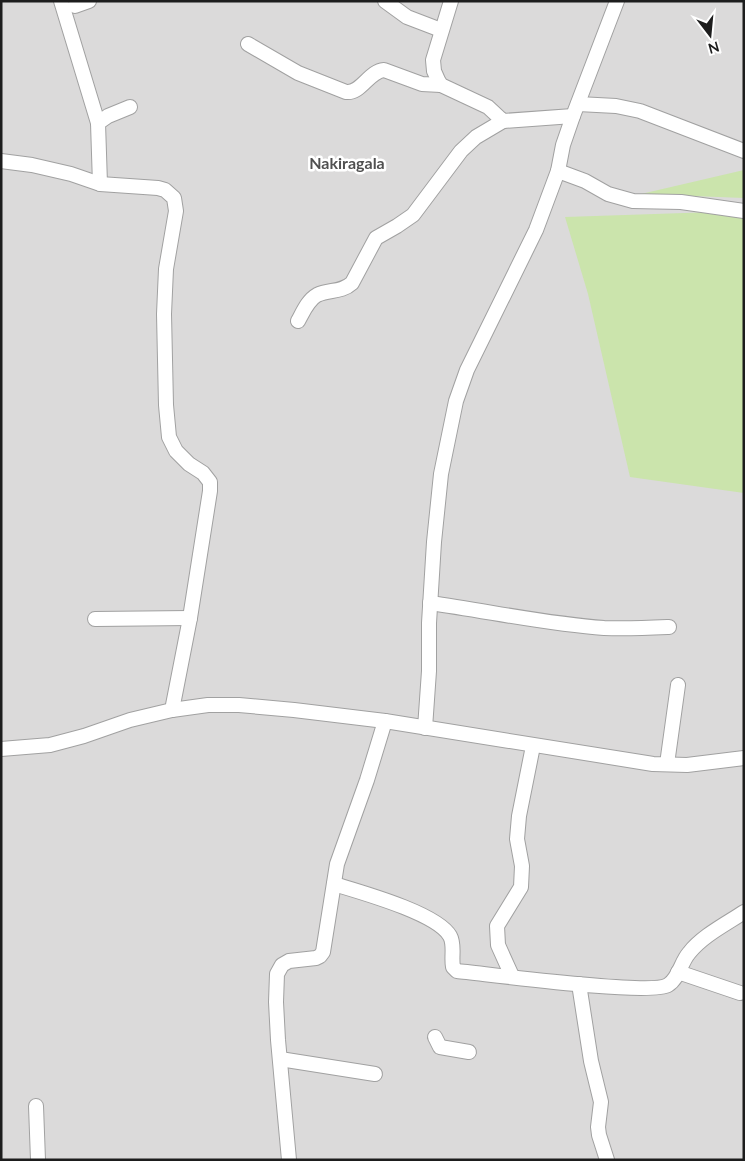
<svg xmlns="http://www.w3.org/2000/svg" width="745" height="1161" font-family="Lato,sans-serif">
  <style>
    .residential { fill: #dbdada }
    .grass { fill: #cbe4ac }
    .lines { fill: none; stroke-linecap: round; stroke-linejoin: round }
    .minor-casing { stroke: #a1a1a1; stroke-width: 16 }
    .minor { stroke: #fff; stroke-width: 14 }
    .labels { text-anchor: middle; stroke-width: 5; stroke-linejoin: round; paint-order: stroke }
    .quarter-label { font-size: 16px; font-weight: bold; fill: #505050; stroke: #fff }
  </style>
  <rect width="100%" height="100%" fill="#ede9e3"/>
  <rect class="residential" x="1" y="1" width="743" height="1159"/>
  <g class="grass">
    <path d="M744,170V198L641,194Z"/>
    <path d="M744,211V493L630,477L588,294L565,217Z"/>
  </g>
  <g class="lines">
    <defs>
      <g id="minor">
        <path d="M61,1L98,123"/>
        <path d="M385,1L407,17L441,30"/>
        <path d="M451,1L433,60L434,71L438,80L441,85L488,107L503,121L573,116"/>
        <path d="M75,6L89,1"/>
        <path d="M248,44L298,73L346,92C361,94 369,71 384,70L422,84L441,85"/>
        <path d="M578,104L616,106L640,111L744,151"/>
        <path d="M1,161L32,165L71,174L100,184L158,188L165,190L174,198L176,211L166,269L164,314L166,405L169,437L176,451L189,464L203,473L210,482V491L190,618L172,710"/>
        <path d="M558,171L585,181L608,194L633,201L681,202L744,211"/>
        <path d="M100,184L98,123L108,116L130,107"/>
        <path d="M298,321C303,312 308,300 317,295C329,289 341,293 352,283L376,238L397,226L413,215L461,151L476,137L503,121"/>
        <path d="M430,603C488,611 546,624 604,628C626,629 647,628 669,627"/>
        <path d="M95,619L190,618"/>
        <path d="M425,728L429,671V623L434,542L441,474L456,401L467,370L536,230L558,171L563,145L573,116L617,1"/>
        <path d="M1,749L50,745L84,736L130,720L172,710L208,705H239L294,710L385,721L653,764L687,765L744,758"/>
        <path d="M667,764L678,685"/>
        <path d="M334,884C360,892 437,913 450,936C455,945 451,957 453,967L457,971C488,974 650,996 668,985C679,978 681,962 689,953C702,936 726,924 744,912"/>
        <path d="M678,972L740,993"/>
        <path d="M512,976L498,945L497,926L521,887L522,866L517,839L519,816L533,746"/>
        <path d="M579,984L591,1061L601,1102L598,1127L599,1135L607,1160"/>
        <path d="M435,1037L440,1047L469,1052"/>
        <path d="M280,1059L375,1074"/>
        <path d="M36,1106L38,1160"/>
        <path d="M289,1160L278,1040L276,1002L277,974L282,965L289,961L316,958L320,956L323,952L337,864L367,780L385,721"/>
      </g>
    </defs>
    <use href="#minor" class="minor-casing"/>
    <use href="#minor" class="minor"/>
  </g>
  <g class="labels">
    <g class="quarter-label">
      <text x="347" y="169">Nakiragala</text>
    </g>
  </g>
  <rect width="745" height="1161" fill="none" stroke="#1d1d1d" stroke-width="5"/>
  <g transform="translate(710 35) rotate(164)" stroke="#ffffff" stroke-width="4" paint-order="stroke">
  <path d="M0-4L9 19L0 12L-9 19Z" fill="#1d1d1d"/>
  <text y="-8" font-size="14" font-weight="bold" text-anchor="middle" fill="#1d1d1d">N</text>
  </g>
</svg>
